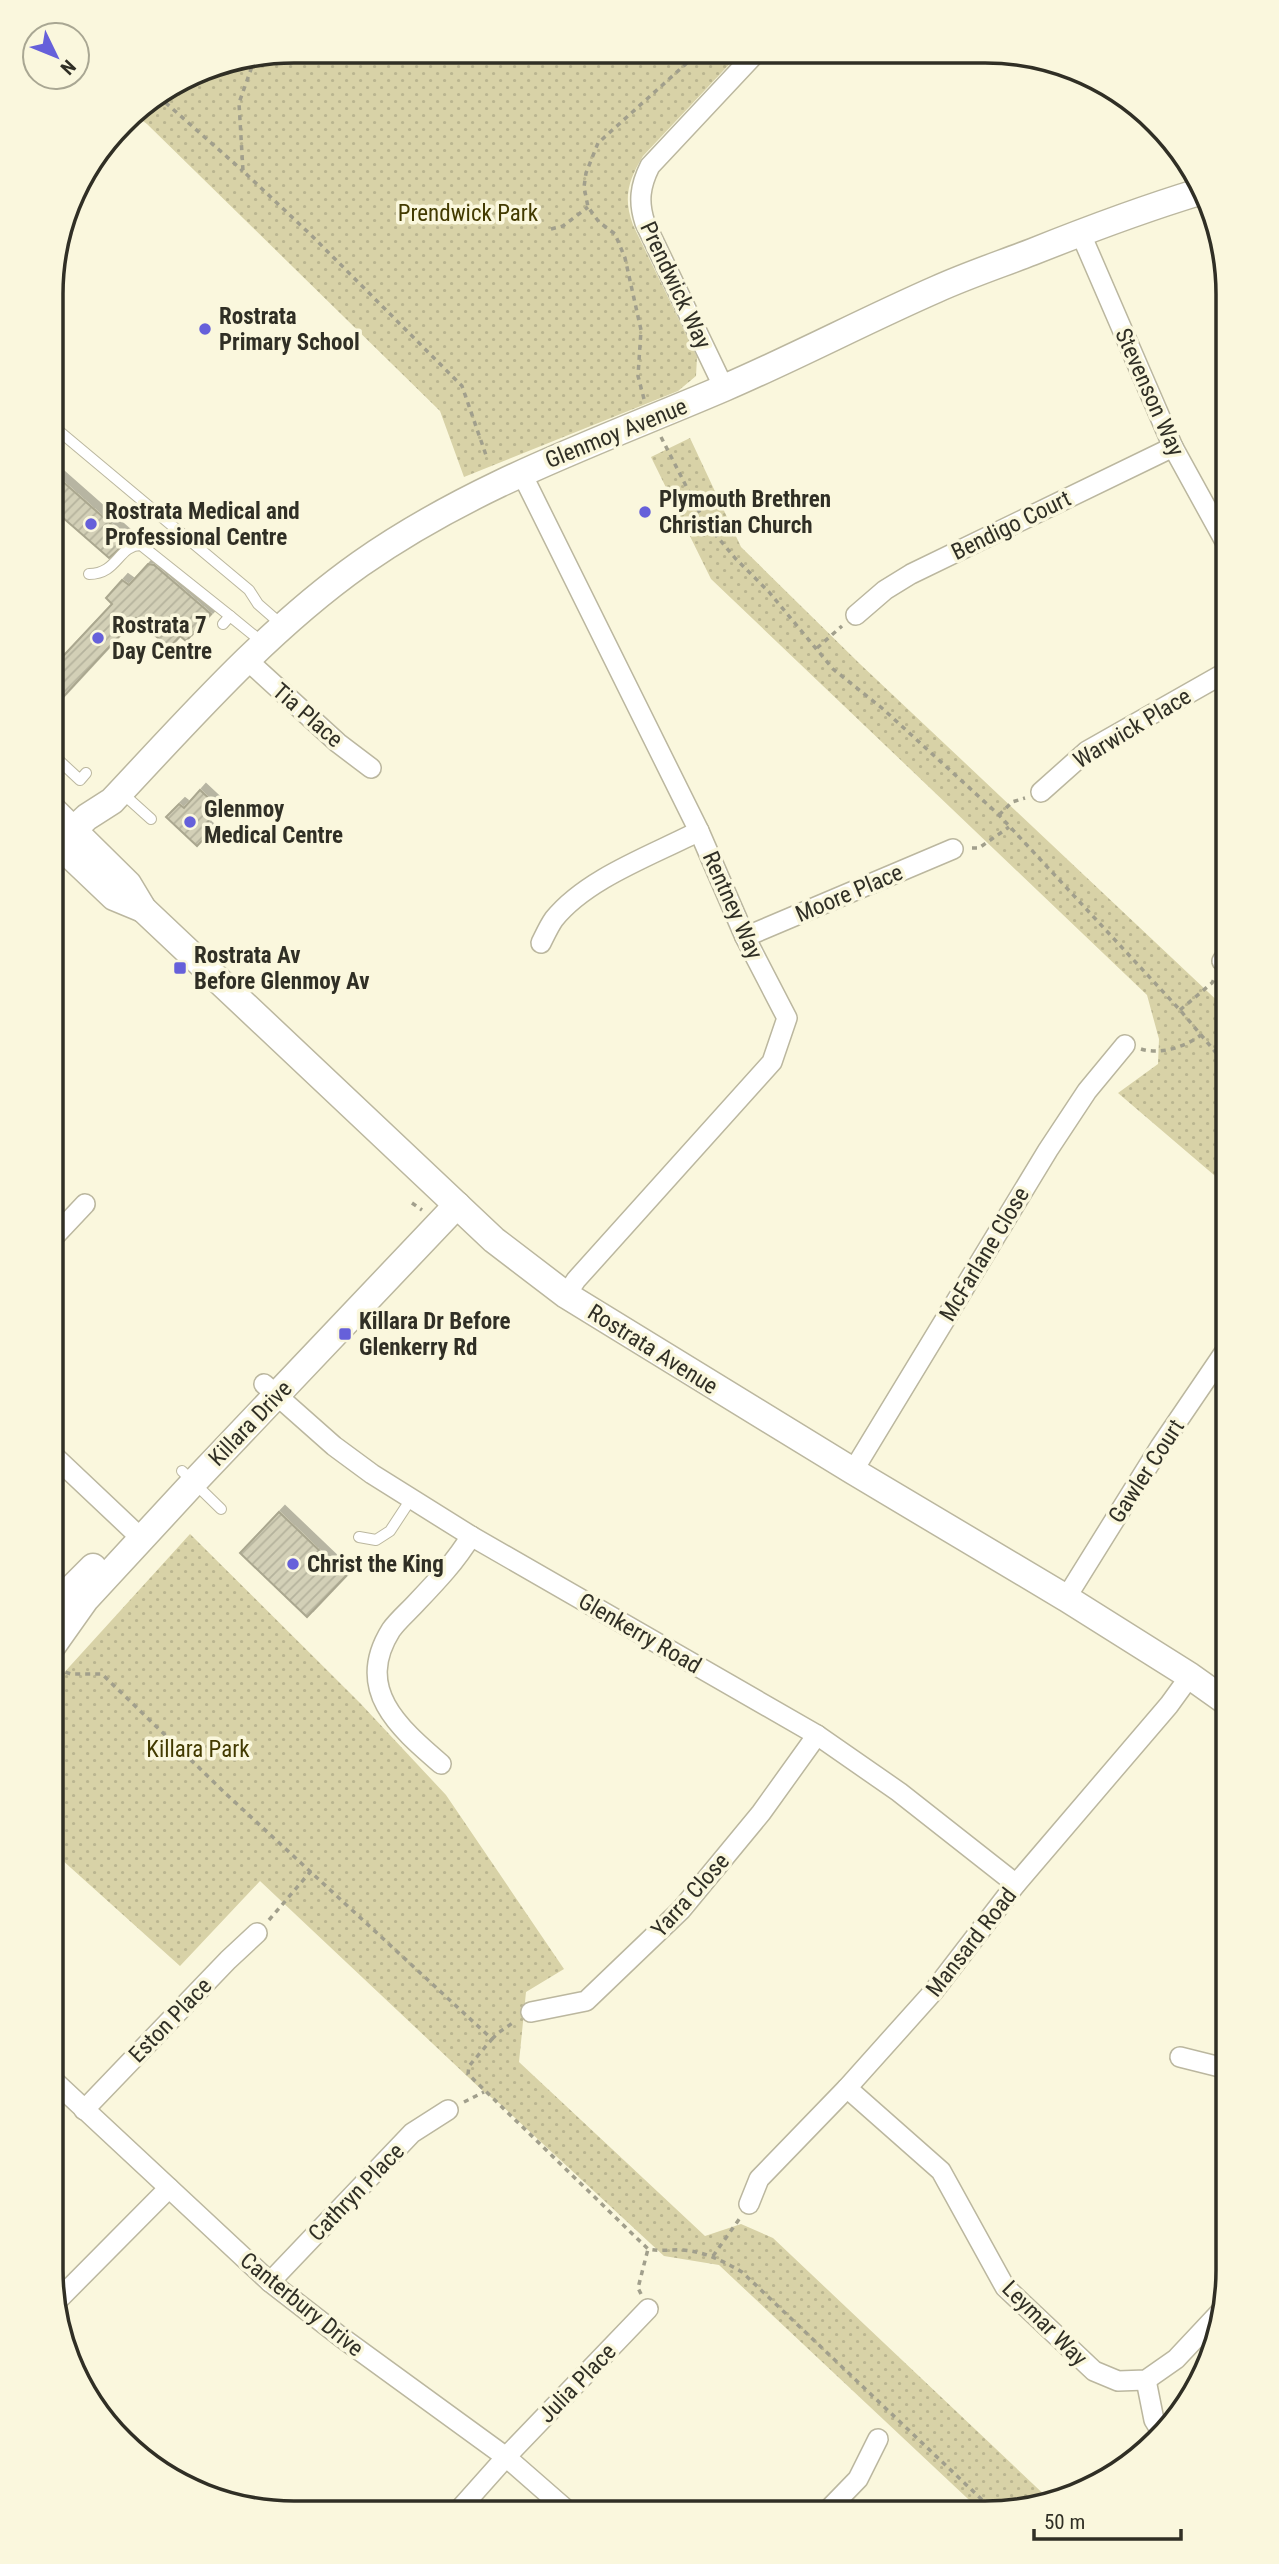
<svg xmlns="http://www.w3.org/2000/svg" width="1279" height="2564" font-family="'Roboto Condensed',sans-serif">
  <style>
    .park { fill: url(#park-dots) }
    .building { fill: url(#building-hatch); stroke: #aaa78f; stroke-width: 2; filter: url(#shadow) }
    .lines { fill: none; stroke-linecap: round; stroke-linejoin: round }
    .lane-casing { stroke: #bbb79f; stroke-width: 12 }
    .street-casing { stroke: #bbb79f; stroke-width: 22 }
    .secondary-casing { stroke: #bbb79f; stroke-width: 29 }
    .path { stroke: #a19f8c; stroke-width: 3.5; stroke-dasharray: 5 5; stroke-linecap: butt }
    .lane { stroke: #fff; stroke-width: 10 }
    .street { stroke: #fff; stroke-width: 19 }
    .secondary { stroke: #fff; stroke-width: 26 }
    .poi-dot { fill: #6660da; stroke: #faf7dd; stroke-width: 2.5 }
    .labels { text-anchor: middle; stroke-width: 7; stroke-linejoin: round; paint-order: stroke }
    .park-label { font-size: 23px; fill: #423a00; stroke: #faf7dd }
    .street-label { font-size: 23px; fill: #302f25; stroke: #faf7dd }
    .poi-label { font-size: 23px; font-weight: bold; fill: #302f25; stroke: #faf7dd; text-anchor: start }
    .rim { fill: none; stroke: #302f25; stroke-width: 3.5 }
  </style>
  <defs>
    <pattern id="park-dots" width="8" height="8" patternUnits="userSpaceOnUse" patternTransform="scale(1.75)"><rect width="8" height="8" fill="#d8d2a7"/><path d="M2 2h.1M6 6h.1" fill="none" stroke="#bab590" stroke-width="1.8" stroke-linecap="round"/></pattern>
    <pattern id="building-hatch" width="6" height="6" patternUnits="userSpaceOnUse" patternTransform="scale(1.75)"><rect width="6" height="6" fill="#d3d0b7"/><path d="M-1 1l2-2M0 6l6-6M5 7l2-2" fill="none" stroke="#b5b39d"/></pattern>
    <filter id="shadow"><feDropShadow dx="6" dy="-6" stdDeviation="0" flood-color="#0004"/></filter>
  </defs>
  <rect width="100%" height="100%" fill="#faf7dd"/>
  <g class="park">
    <path d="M294,51L739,54L643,156C628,181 623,198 633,225L697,357L696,376L678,391L464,477L440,411L147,124L132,113L201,69Z"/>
    <path d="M690,438L741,547L860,664L1225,1008L1228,1006V1187L1118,1093L1158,1064L1159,1039L1147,995L711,579L651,457Z"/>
    <path d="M190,1534L360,1703L446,1795L564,1969L526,1992L519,2062L705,2236L741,2224L773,2238L1052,2502L983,2513L719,2265L664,2256L500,2104L484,2092L260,1881L180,1966L51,1850V1687Z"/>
  </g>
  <g class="building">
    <path d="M53,473L129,540L109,558L53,509Z"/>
    <path d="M148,564L154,565L211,614L186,641L180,636L169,648L136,618L52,709V668L112,604L106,598L122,580L129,585Z"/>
    <path d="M200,790L215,804L207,813L212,817L204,827L210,832L197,846L166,817L179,804L184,808Z"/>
    <path d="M279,1512L346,1576L307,1617L240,1553Z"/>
  </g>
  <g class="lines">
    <defs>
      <g id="lane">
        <path d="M53,426L249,590L258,604L282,625"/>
        <path d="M89,574C118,574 118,545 141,545L230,616"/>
        <path d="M223,624L230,616L262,642"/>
        <path d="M52,754L80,780L86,773"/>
        <path d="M121,792L151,819"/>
        <path d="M182,1471L221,1509"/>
        <path d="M359,1537L376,1540L390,1531L411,1499"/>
      </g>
      <g id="street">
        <path d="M1080,232L1173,447L1228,547"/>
        <path d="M724,388L645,223C638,202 640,186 650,166L755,54"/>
        <path d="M521,472L699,831L745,937L787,1018L772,1062L576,1280L566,1295"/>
        <path d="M856,615L885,590L911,574L1173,447"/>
        <path d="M247,660L338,743L371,768"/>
        <path d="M1041,792L1087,751L1228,671"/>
        <path d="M745,937L953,849"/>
        <path d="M541,943C545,935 549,926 554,919C587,878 653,855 699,831"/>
        <path d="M1222,961L1228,952"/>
        <path d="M52,1239L85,1204"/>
        <path d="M264,1384L334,1446L372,1474L471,1536L817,1735L899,1792L1016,1884"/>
        <path d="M52,1454L142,1539"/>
        <path d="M853,1471L1048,1150L1087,1091L1125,1045"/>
        <path d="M1066,1598L1160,1447L1228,1347"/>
        <path d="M441,1764C398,1727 354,1689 391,1630C398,1620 409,1611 417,1602C437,1581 456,1561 471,1536"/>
        <path d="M531,2012L586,2001L681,1910L761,1813L817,1735"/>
        <path d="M1180,2057L1228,2069"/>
        <path d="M51,2078L270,2282L341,2337L506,2457L569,2512"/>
        <path d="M847,2088L941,2171L1005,2287L1094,2371L1118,2381L1146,2380L1176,2359L1222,2310"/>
        <path d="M84,2110L228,1960L257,1933"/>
        <path d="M749,2204L759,2179L847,2088L933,1992L1016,1884L1169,1705L1190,1676"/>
        <path d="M270,2282L412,2133L448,2110"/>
        <path d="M56,2302L169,2188"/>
        <path d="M1146,2380L1154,2420L1162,2433"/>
        <path d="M457,2512L506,2457L648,2309"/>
        <path d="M825,2513L858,2479L878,2439"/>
      </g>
      <g id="secondary">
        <path d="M52,809L128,884L143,909L494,1240L566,1295L853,1471L1066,1598L1190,1676L1228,1703"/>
        <path d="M52,838L114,897L143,909"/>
        <path d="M58,844L87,817L112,801C190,718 267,630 360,564C474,484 598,442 724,388C796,357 866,320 937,289C968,275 1001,264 1032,252C1087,230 1143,209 1199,192"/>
        <path d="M51,1609L93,1567"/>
        <path d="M51,1648L85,1600L194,1482L457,1205"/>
      </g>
    </defs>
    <use href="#lane" class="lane-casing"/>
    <use href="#street" class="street-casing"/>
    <use href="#secondary" class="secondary-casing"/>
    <g class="path">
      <path d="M255,58L239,103L243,171L311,235L462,386L487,458"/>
      <path d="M158,96L243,171"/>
      <path d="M551,229L563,226L588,207"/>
      <path d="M644,399L638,376L641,330L625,258L615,234L599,222L588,207L584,187L586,173L598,143L698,53"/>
      <path d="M661,437L704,521L735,558L769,592L833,669L883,709L999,815L1180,1010L1228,1067"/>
      <path d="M817,648L842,626"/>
      <path d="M999,815L1012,802L1025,798"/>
      <path d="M972,848H979L1009,827"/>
      <path d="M1180,1010L1212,983L1214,979"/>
      <path d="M1141,1049C1160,1055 1185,1047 1201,1035"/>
      <path d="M412,1203L422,1210"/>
      <path d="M56,1669L71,1674H102L225,1793L492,2039L469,2066L468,2074L648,2249C660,2252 671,2249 683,2250C706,2252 723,2261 742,2272L995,2512"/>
      <path d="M269,1920L311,1871"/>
      <path d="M492,2039L498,2033L514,2022"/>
      <path d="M464,2102L484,2092"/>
      <path d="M713,2256L740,2218"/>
      <path d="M641,2294L638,2288L648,2249"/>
    </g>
    <use href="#lane" class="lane"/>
    <use href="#street" class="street"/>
    <use href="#secondary" class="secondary"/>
  </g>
  <g class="poi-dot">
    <circle cx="205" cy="329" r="7"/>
    <circle cx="645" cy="512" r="7"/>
    <circle cx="91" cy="524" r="7"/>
    <circle cx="98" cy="638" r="7"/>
    <circle cx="190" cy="822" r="7"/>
    <rect x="173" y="961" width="14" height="14" rx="3.5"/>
    <rect x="338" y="1327" width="14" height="14" rx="3.5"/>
    <circle cx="293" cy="1564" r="7"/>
  </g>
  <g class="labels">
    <g class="park-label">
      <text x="468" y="221">Prendwick Park</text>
      <text x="198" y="1757">Killara Park</text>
    </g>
    <g class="street-label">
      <text transform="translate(676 285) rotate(65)" y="8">Prendwick Way</text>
      <text transform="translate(1150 392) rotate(66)" y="8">Stevenson Way</text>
      <text transform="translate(616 433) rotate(-22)" y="8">Glenmoy Avenue</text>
      <text transform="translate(1011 525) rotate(-26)" y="8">Bendigo Court</text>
      <text transform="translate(308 715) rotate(41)" y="8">Tia Place</text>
      <text transform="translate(1132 728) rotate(-31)" y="8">Warwick Place</text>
      <text transform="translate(849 893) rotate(-23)" y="8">Moore Place</text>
      <text transform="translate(733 905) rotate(66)" y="8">Rentney Way</text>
      <text transform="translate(984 1254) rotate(-59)" y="8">McFarlane Close</text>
      <text transform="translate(653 1349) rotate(32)" y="8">Rostrata Avenue</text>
      <text transform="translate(250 1423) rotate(-46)" y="8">Killara Drive</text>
      <text transform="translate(1146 1471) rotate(-57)" y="8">Gawler Court</text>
      <text transform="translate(640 1633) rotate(30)" y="8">Glenkerry Road</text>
      <text transform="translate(690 1895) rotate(-48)" y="8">Yarra Close</text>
      <text transform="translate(971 1942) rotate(-52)" y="8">Mansard Road</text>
      <text transform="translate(170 2020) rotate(-46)" y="8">Eston Place</text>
      <text transform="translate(356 2192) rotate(-46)" y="8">Cathryn Place</text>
      <text transform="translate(302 2304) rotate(39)" y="8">Canterbury Drive</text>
      <text transform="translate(1045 2323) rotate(45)" y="8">Leymar Way</text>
      <text transform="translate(577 2383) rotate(-46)" y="8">Julia Place</text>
    </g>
    <g class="poi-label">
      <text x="219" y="324">Rostrata<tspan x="219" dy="26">Primary School</tspan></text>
      <text x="659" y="507">Plymouth Brethren<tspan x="659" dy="26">Christian Church</tspan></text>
      <text x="105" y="519">Rostrata Medical and<tspan x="105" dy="26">Professional Centre</tspan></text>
      <text x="112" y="633">Rostrata 7<tspan x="112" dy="26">Day Centre</tspan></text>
      <text x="204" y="817">Glenmoy<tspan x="204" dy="26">Medical Centre</tspan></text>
      <text x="194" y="963">Rostrata Av<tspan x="194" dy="26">Before Glenmoy Av</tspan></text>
      <text x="359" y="1329">Killara Dr Before<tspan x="359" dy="26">Glenkerry Rd</tspan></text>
      <text x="307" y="1572">Christ the King</text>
    </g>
  </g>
  <path d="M0 0H1279V2564H0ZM294 63H985A231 231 0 0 1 1216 294V2270A231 231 0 0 1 985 2501H294A231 231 0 0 1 63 2270V294A231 231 0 0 1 294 63Z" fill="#faf7dd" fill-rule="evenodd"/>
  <path class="rim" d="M294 63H985A231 231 0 0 1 1216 294V2270A231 231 0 0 1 985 2501H294A231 231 0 0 1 63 2270V294A231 231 0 0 1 294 63Z"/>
  <g transform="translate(56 56) rotate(133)"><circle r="33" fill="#faf7dd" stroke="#a9a793" stroke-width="2"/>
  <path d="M0-5L12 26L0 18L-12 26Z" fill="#6660da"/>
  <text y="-10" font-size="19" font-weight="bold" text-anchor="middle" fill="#302f25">N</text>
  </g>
  <path d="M1034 2529v10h147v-10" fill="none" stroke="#302f25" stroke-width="3.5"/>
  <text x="1044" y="2529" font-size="21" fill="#302f25" stroke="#faf7dd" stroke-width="5" paint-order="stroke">50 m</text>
</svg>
